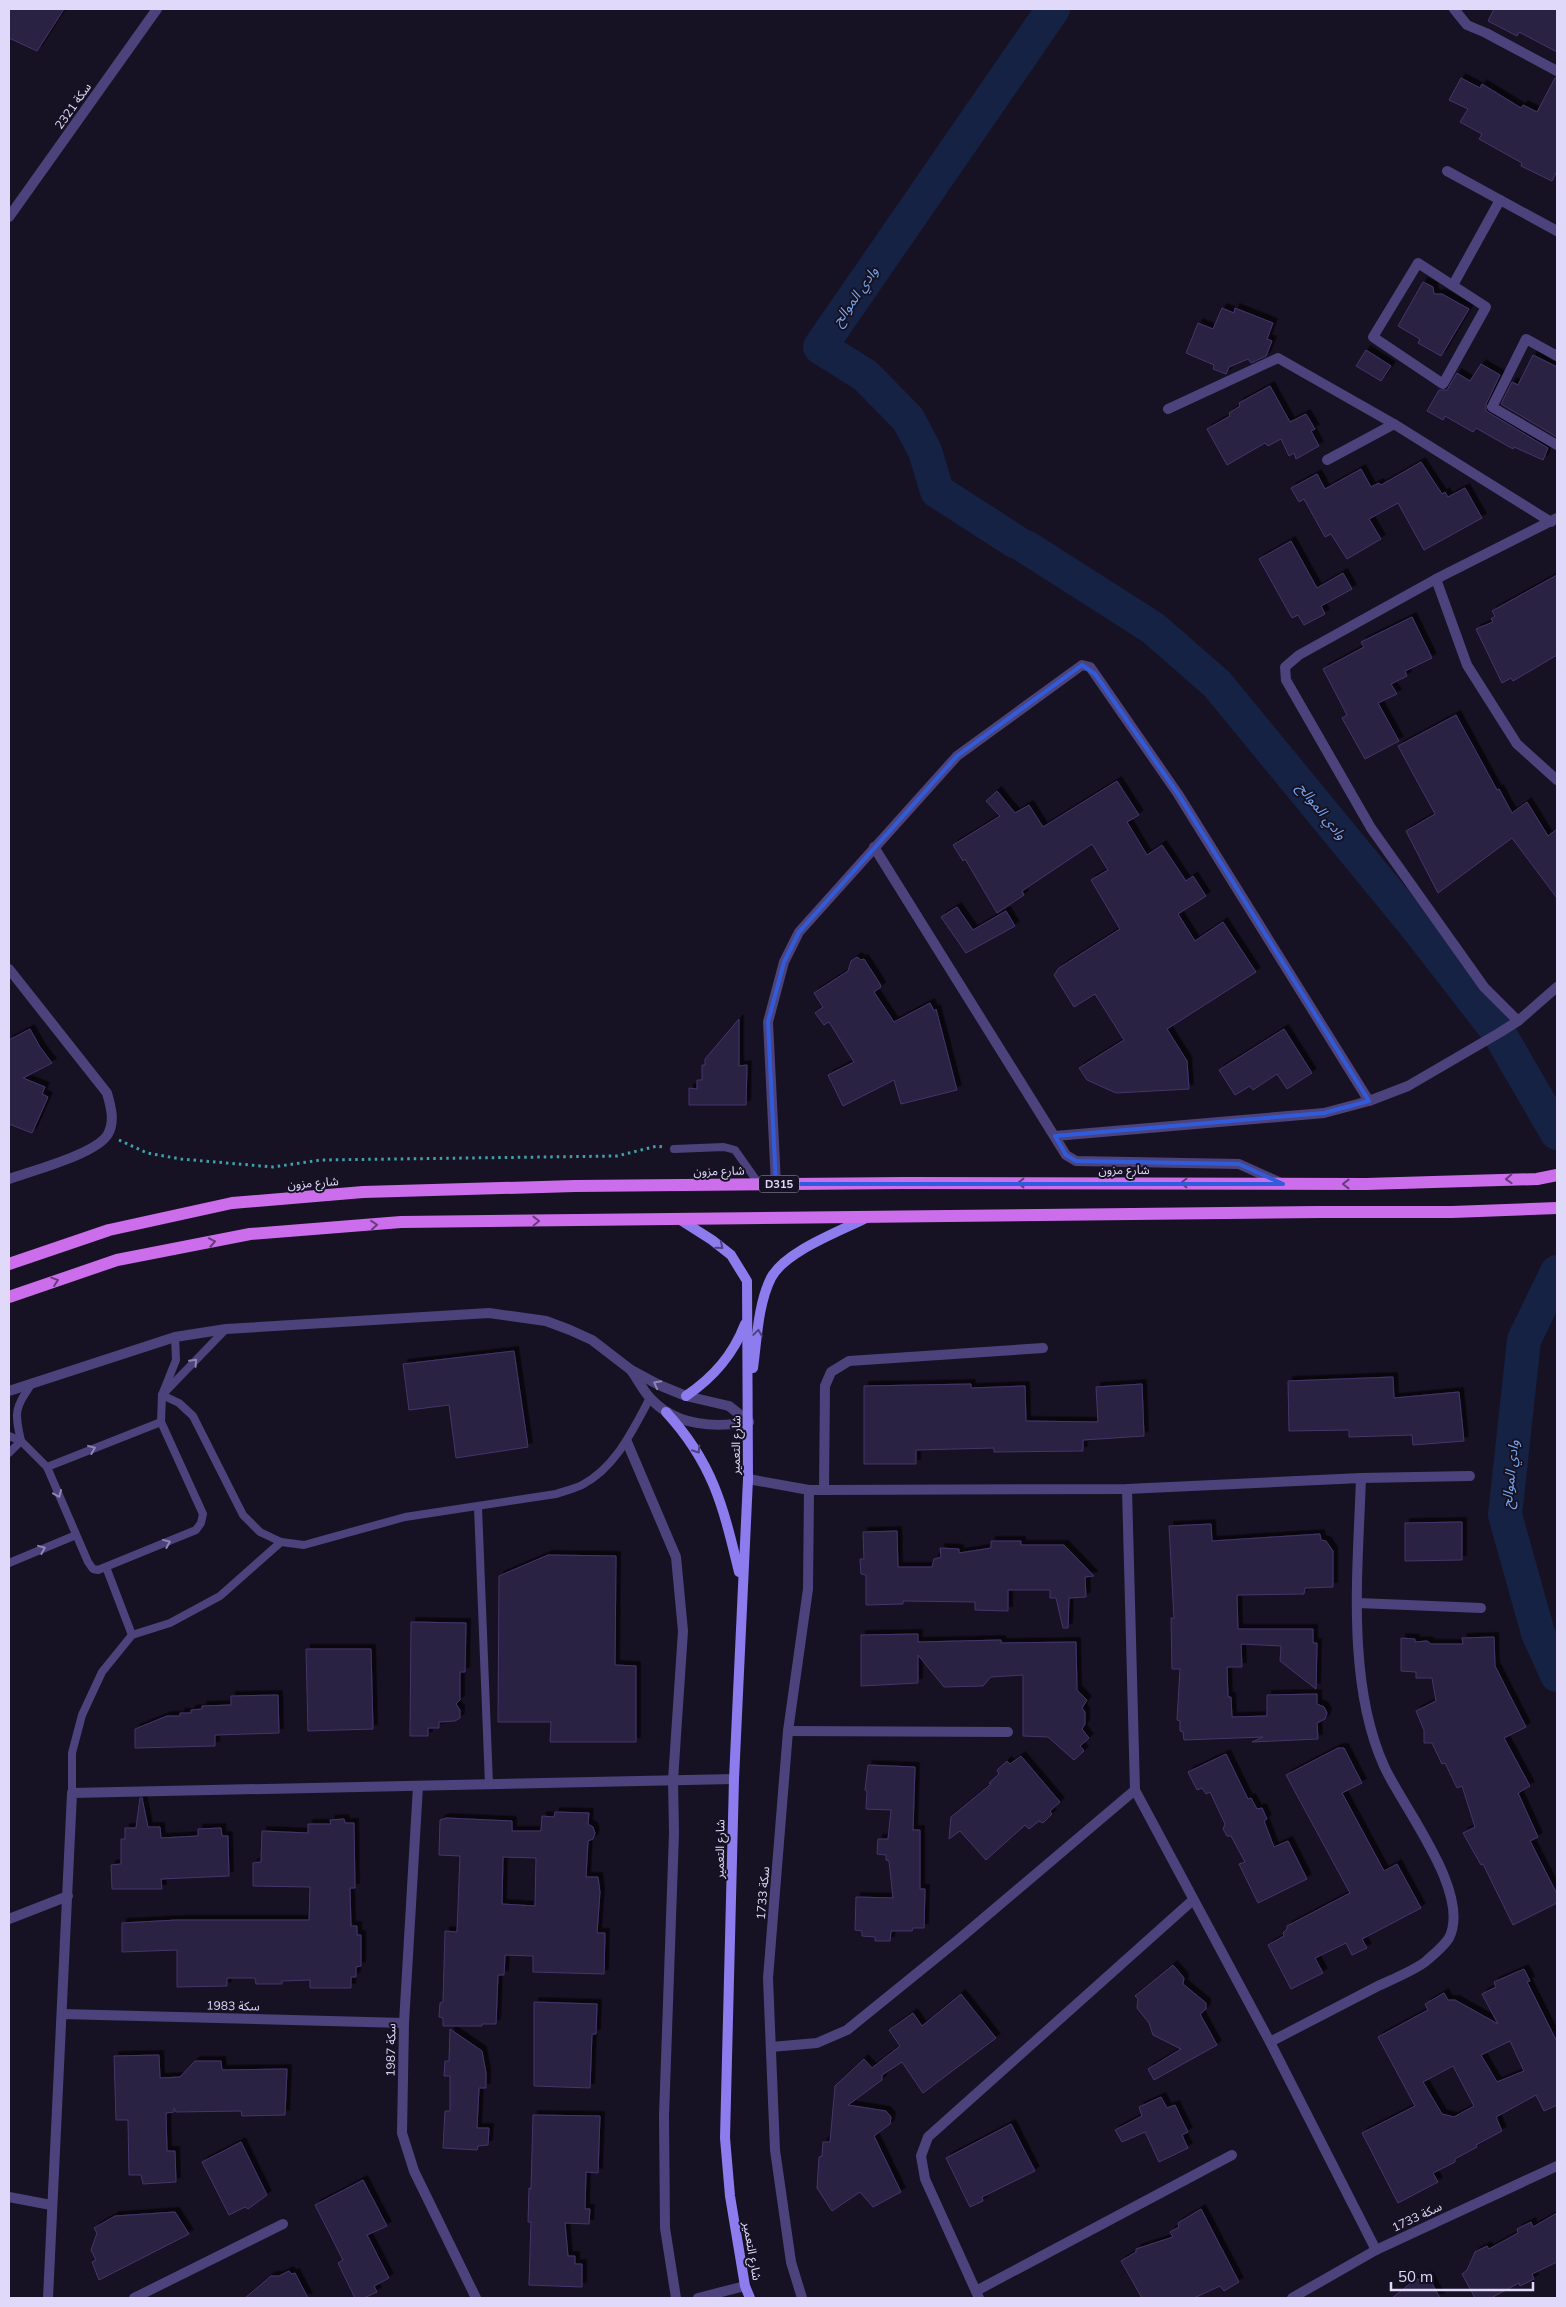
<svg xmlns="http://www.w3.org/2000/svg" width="1566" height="2307" font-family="Mulish,'Noto Sans Arabic',sans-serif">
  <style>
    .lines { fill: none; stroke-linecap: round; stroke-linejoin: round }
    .river { stroke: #152244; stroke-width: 34 }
    .building { fill: #2b2042; stroke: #46356b; fill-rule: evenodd; filter: url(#shadow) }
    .path { stroke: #3fa1a8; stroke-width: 3; stroke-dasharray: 2.5 4; stroke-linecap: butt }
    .service { stroke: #4c437c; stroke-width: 8 }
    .minor { stroke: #4c437c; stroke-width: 10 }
    .tertiary { stroke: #4c437c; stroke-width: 10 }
    .secondary { stroke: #8c7cee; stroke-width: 10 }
    .primary { stroke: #cc6eec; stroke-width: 12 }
    .oneway { stroke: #683b7d }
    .oneway2 { stroke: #4c427e }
    .oneway3 { stroke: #8f86b5 }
    .marked { fill: none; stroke: #305cdb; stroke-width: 4; stroke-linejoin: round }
    .labels { text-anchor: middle; stroke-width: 4; stroke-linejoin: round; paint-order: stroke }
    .shield { fill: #171223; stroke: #a49dba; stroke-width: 1 }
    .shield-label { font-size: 11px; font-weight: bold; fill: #e0d9fa }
    .street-label { font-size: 12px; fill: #e0d9fa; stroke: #171223 }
    .water-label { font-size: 14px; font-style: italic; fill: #74a6ed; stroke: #171223 }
  </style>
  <defs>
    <filter id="shadow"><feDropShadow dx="4.5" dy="-4.5" stdDeviation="0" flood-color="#0009"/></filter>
  </defs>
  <rect width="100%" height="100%" fill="#171223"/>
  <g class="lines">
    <g class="river">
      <path d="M1016,542L937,491L925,451L908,419L866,376L820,347L1053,9"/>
      <path d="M1026,547L1153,628L1217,684L1415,925L1499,1033L1557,1133"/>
      <path d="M1557,1272L1524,1340L1505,1515L1538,1633L1557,1675"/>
    </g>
  </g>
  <g class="building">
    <path d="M9,9H64L37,51L9,38Z"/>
    <path d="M1494,9H1557V52L1519,32L1517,36L1488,21Z"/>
    <path d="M1461,78L1480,88L1482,84L1521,108L1523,105L1537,112L1555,78H1557V171L1552,181L1521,166L1522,163L1479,139L1482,134L1460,122L1468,109L1449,100Z"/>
    <path d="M1423,282L1433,287L1434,294H1442L1469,309L1441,356L1418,343L1420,339L1398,326Z"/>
    <path d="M1222,308L1234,313L1235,308L1273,323L1267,339L1272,341L1266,356L1251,363L1248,359L1229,367L1226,374L1213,369L1214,365L1186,353L1198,323L1213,329Z"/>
    <path d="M1366,350L1391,366L1381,381L1356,366Z"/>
    <path d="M1533,355L1557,367V437L1501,404L1512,382L1518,385Z"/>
    <path d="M1481,364L1500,375L1486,404V411L1548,448L1543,460L1514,447L1513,449L1476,428L1473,432L1445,416L1443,420L1427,411L1439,390H1447L1457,373L1470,381Z"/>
    <path d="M1270,386L1290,422L1306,414L1315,429L1311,431L1319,446L1296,459L1294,453L1289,456L1281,439L1268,446L1265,443L1227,465L1207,429L1230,416L1229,413L1240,406L1239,403Z"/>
    <path d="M1421,462L1442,494L1445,492L1448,497L1465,488L1482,518L1424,550L1398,503L1369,519L1381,539L1347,559L1331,534L1325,537L1304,499L1299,502L1291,488L1317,474L1325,489L1361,469L1371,487L1379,483L1381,485Z"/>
    <path d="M1291,541L1317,588L1343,573L1352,589L1321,606L1325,614L1304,625L1298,615L1292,618L1259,559Z"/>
    <path d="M1557,575V655L1513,681L1511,678L1502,683L1476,629L1493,622L1491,619L1495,616L1492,611Z"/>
    <path d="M1412,617L1432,658L1405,671L1407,676L1391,684L1397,694L1378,703L1399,741L1365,759L1342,718L1347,715L1323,669L1364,647L1361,642Z"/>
    <path d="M1456,715L1497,790L1499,789L1512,813L1527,802L1548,836L1557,829V898L1512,838L1438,893L1406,831L1435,814L1398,746Z"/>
    <path d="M1117,781L1139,815L1127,822L1147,855L1162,845L1186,881L1193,876L1206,896L1178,914L1195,941L1223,922L1256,972L1167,1029L1187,1061L1189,1089L1116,1093L1087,1080L1079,1068L1124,1040L1095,994L1074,1007L1054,975L1059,968L1120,929L1091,880L1108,870L1092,844L1022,891L1024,895L997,913L965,859L963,861L953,845L1000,816L986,801L997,791L1015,813L1029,805L1043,827Z"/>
    <path d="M957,907L973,930L1006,911L1015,926L966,953L941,917Z"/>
    <path d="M857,957L861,960L864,959L880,984L881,987L874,992L894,1022L930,1003L934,1011L936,1009L957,1090L901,1104L894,1080L843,1106L828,1075L854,1062L829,1022L824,1025L815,1013L823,1007L814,993L848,971L851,961Z"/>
    <path d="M739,1019V1066L747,1065L746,1105H689V1088L697,1089V1080H702V1065H705V1059Z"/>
    <path d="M30,1029L40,1047L52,1063L23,1078L45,1087L42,1094L48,1097L32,1133L9,1124V1040Z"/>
    <path d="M1284,1029L1312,1073L1287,1089L1277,1074L1253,1090L1250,1086L1235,1095L1219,1070Z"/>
    <path d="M514,1351L528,1447L456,1458L449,1405L409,1410L403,1364Z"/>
    <path d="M1393,1377L1394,1398L1459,1392L1464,1441L1413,1445L1412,1435L1349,1437V1430L1289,1431L1288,1381Z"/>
    <path d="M971,1384V1388L1025,1386L1026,1421L1098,1422L1096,1387L1142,1384L1144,1436L1083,1440V1451L994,1452V1448L916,1450V1464H864V1386Z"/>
    <path d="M1462,1522V1560L1405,1561V1523Z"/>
    <path d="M1211,1524L1212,1541L1320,1534L1321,1540L1326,1541L1333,1551V1587L1305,1588L1304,1594L1237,1595L1238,1629H1313V1643H1317L1316,1689L1280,1661L1281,1646L1241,1644L1242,1667H1227L1228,1697H1231L1232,1717L1267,1716V1695L1317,1694V1704L1324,1707L1327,1713L1325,1719L1317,1723L1318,1739L1252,1742L1263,1737L1184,1740L1183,1732L1180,1731V1721L1177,1720L1180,1669H1172L1171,1618H1174L1169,1526Z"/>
    <path d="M897,1531L898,1567H932L934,1559L941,1557L940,1548L959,1549V1553L991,1548V1541H1021V1545H1064L1094,1576L1085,1577L1086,1597L1069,1598L1068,1628H1063L1056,1598H1050V1590H1008V1611L975,1610V1602L903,1601V1604L866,1605V1575L861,1574L860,1559H864L863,1532Z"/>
    <path d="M548,1555L616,1556L615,1665L636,1666V1742H550L551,1722H498L499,1576Z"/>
    <path d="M411,1622L466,1623L465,1672H460V1700L456,1704L460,1710V1718L455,1721L439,1722V1728H428V1736H410Z"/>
    <path d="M918,1634V1642L1001,1640V1643L1076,1642L1077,1690L1087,1700L1082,1708L1085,1712V1724L1082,1729L1089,1738L1080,1746L1084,1751L1074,1760L1048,1737L1023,1736V1675L991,1677L983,1686L944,1687L918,1655V1683L861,1686V1635Z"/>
    <path d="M1494,1637L1495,1666L1526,1727L1504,1738L1530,1786L1518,1793L1538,1837L1530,1841L1557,1894V1903L1513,1925L1483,1864L1481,1865L1463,1833L1475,1827L1462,1786L1457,1788L1445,1763L1442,1764L1432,1743H1424V1730L1416,1711L1436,1701L1432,1678H1416V1672L1401,1671V1638L1415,1639V1642L1427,1641L1431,1644H1463L1462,1638Z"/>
    <path d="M306,1649H371L373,1729L308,1731Z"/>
    <path d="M278,1695L279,1733L215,1735V1746L135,1748V1729L167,1716H180V1713H191V1710L202,1709V1706L231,1705V1696Z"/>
    <path d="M1338,1748H1344L1362,1783L1342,1793L1384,1871L1397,1864L1421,1908L1362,1939L1367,1948L1352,1955L1346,1943L1315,1958L1323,1973L1291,1989L1268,1945L1284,1936L1283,1933L1287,1929V1926L1350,1893L1286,1775Z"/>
    <path d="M1226,1754L1248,1799L1251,1798L1257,1809L1262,1808L1267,1819L1264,1821L1274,1847L1288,1841L1307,1879L1258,1903L1239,1864L1245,1862L1231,1836H1227L1223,1829L1225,1824L1210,1792L1206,1794L1202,1788L1197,1790L1188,1772Z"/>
    <path d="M1021,1756L1060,1802L1050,1811L1052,1814L1043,1823L1039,1821L1029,1829L1025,1825L986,1860L960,1831L949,1839L951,1817L991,1784L989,1783L999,1774L997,1770L1007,1761L1010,1764Z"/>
    <path d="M868,1765L915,1767L913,1830H920V1889H925L924,1928H913L912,1931H891L890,1941H875V1937L862,1936V1931L855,1930L856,1897L893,1898L889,1861L886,1860V1855L877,1854L878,1839H888L891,1810L866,1809L867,1792L865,1790Z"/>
    <path d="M140,1798H142L148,1827H160L161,1838L198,1836V1829L221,1828L222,1836H228L229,1876L161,1879L162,1889H112L111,1865L121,1864V1839H125V1828H136Z"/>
    <path d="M555,1812L589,1813L588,1824L593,1827L595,1833L593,1839L588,1841L586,1877H598L600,1892L597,1933H605L604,1974L533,1972V1956L505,1955L504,1975H498L496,2024H482V2026H443V2018L439,2017L440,2003L443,2002L445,1931L457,1932L460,1856L439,1855L440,1820L446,1818L512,1821V1831H541L542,1816L554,1817ZM503,1857L536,1858L535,1906L502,1904Z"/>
    <path d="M344,1819L345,1823H354L355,1888H350L351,1926H357V1935H361V1966L356,1967V1977H351V1988H310V1980L282,1981V1984H256L255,1978H227V1986L177,1987V1950L122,1952V1923L177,1920H309L310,1887L253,1886V1863L261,1862L262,1831L308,1833V1824H331L330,1820Z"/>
    <path d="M1173,1965L1184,1978L1183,1984L1206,2003V2009L1200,2014L1217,2045L1154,2080L1148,2069L1181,2049L1153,2035L1149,2023L1137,2008L1138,1999L1135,1996Z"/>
    <path d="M1524,1969L1530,1981L1527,1982L1557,2042V2105L1544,2111L1536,2095L1496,2117L1502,2131L1476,2145L1477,2147L1455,2159V2162L1433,2173L1438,2182L1398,2203L1362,2133L1415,2106L1378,2037L1428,2010L1425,2004L1444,1993L1448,2000H1455L1498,2024L1482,1994L1496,1987L1494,1982ZM1510,2041L1524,2071L1497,2082L1481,2055ZM1453,2066L1474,2106L1454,2117L1442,2114L1423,2082Z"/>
    <path d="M961,1994L996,2038L923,2093L902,2062L882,2075V2080L848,2105L886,2111L891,2117L890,2124L874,2136L901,2192L873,2207L860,2192L832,2211L817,2188L819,2157L822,2156L823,2142H830L835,2086L864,2059L872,2068L900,2046L889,2030L913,2013L922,2026Z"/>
    <path d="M534,2002L597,2004L596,2034H592L590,2088L534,2086Z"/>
    <path d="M450,2029L482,2051L486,2073V2088H479L477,2128H489L488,2145L478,2146L477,2150L443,2148L445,2111H450V2076H444L445,2061H449Z"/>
    <path d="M159,2055L160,2078L180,2077L195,2061H221L222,2070L287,2069L285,2115L242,2116L241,2111L176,2112L174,2108V2112L166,2113L167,2151H175L176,2182L143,2184L141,2175H129L128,2120H116L114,2056Z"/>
    <path d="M1161,2097L1167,2108L1175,2105L1188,2132L1182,2135L1188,2148L1159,2162L1145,2132L1122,2142L1115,2130L1142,2116L1139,2107Z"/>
    <path d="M533,2115L600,2116L598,2173L586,2172L585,2209H590L589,2224L565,2223L568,2256H575V2264H582V2287L529,2285L531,2222H528L529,2188L531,2189Z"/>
    <path d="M1011,2124L1035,2171L982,2197L983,2201L970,2207L946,2158Z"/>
    <path d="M241,2142L267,2195L248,2209L245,2207L229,2215L202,2162Z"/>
    <path d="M363,2180L387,2226L367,2235L389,2278L374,2286L377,2292L364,2298H355L338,2263L343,2260L315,2205Z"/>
    <path d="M1201,2209L1239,2282L1224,2291L1220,2286L1194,2298H1142L1121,2261L1136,2252V2249L1173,2237L1170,2232L1179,2227L1178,2223Z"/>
    <path d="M175,2212L189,2234L99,2280L92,2262L96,2260L91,2250L97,2233L94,2228L115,2216Z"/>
    <path d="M1557,2213V2262L1532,2274L1534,2279L1520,2286L1519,2283L1491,2298H1475L1462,2274L1467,2270L1475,2252L1487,2246L1489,2249L1518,2233L1517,2229L1531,2222L1533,2227Z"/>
    <path d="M289,2271L292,2274L295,2273L308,2298H245L271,2276H279Z"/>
    <path d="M1428,2276L1440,2298H1392L1417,2278L1418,2280Z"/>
  </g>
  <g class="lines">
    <path class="path" d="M119,1140L147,1153L181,1159L273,1167L321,1160L617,1156L657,1146L663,1147"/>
    <g class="service">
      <path d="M674,1149L724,1147L735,1150L759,1184"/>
      <path d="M165,1392L226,1329"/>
      <path d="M162,1395L179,1403L193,1416L243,1515L260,1532L281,1542L304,1545L405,1517L556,1494C564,1491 574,1489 582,1485C616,1467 632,1431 650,1398"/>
      <path d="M9,1436L21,1441L47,1467L88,1562L93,1569L98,1570L196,1530L201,1523L203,1514L161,1422L162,1395L176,1360L175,1337"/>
      <path d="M21,1441C14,1410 15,1409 32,1383"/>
      <path d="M9,1453L21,1441"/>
      <path d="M47,1467L161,1422"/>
      <path d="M478,1507L489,1784"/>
      <path d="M9,1563L76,1535"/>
      <path d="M106,1567L132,1635"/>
      <path d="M72,1793V1753L82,1715L102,1672L132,1635L170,1623L220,1596L281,1542"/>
    </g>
    <g class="minor">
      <path d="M1454,9L1467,25L1486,33L1557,71"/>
      <path d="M1447,171L1557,231"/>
      <path d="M9,217L157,9"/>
      <path d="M1418,263L1486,307L1443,384L1373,337Z"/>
      <path d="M1453,285L1500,200"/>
      <path d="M1168,409L1278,358L1394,424L1551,522"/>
      <path d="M1557,445L1492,407L1526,339L1557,356"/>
      <path d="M1327,460L1394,424"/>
      <path d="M1436,579L1467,665L1517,744L1557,780"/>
      <path d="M874,847L1066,1155L1076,1161L1239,1164L1281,1183"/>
      <path d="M9,969L107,1093C111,1107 115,1121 108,1134C97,1154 31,1171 9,1179"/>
      <path d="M1518,1021L1484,987L1371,828L1286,680L1285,667L1299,655L1436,579L1557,518"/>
      <path d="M1055,1136L1324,1113L1369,1101L1408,1086L1499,1033L1518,1021L1557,987"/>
      <path d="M776,1184L768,1022L784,962L799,932L957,756L1082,665L1090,667L1095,674L1178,794L1369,1101"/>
      <path d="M627,1442L676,1557L683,1631L673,1780L674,1833L664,2116L665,2228L676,2298"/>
      <path d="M748,1479L809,1490H824L1127,1489L1361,1478L1470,1476"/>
      <path d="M824,1490L825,1386L831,1372L849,1361L1043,1348"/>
      <path d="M1358,1603L1481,1608"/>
      <path d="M788,1731L1008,1732"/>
      <path d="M418,1786L404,2023L402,2133L414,2171L476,2298"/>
      <path d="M1135,1790L1270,2042L1376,2250"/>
      <path d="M9,1919L68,1896"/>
      <path d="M62,2014L404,2023"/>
      <path d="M1270,2042C1306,2023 1342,2005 1378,1986C1393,1979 1411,1972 1425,1962C1432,1956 1444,1946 1449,1938C1472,1893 1403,1808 1384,1766C1346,1682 1358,1568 1361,1478"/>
      <path d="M771,2047L817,2043L847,2030L958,1940L1135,1790L1127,1489"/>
      <path d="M9,2197L51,2205"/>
      <path d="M976,2291L1232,2155"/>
      <path d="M48,2298L72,1793L734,1779"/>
      <path d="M134,2298L283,2224"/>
      <path d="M698,2298L745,2286"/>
      <path d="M802,2298L791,2262L775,2150L768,1978L788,1731L808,1589L809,1490"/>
      <path d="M979,2298L925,2179L921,2156L928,2137L1193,1900"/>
      <path d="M1292,2298L1376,2250L1557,2166"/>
    </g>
    <g class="tertiary">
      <path d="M631,1370C638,1380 643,1391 651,1399C676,1426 715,1428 749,1422"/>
      <path d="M9,1391L175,1337L226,1329L489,1313L546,1321L570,1330L592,1340L631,1370L659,1385L686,1396L729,1406L749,1422"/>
    </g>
    <g class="secondary">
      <path d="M679,1219L712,1240L731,1255L747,1281L748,1479L734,1779L725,2138L730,2196L745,2286L750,2298"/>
      <path d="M753,1368C757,1339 758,1304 771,1278C785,1251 841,1231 868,1217"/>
      <path d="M686,1396C714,1377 733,1355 745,1324"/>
      <path d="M666,1412C713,1463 723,1506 739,1572"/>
    </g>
    <g class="primary">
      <path d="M9,1264L109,1230L232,1203L363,1192L575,1186L906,1183L1366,1184L1537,1179L1557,1175"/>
      <path d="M9,1297L117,1260L250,1234L401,1222L1319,1212H1452L1557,1208"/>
    </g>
  </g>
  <defs><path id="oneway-chevron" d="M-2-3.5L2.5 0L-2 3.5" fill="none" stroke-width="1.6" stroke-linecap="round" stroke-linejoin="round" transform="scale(1.25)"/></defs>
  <g class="oneway">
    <use href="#oneway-chevron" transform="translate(1509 1179) rotate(178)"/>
    <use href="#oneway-chevron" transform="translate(1021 1183) rotate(-180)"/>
    <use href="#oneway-chevron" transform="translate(1184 1183) rotate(-180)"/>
    <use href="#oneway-chevron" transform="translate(1346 1184) rotate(-180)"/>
    <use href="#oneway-chevron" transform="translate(536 1221) rotate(-1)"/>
    <use href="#oneway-chevron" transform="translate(374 1225) rotate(-5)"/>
    <use href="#oneway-chevron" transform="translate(212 1242) rotate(-11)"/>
    <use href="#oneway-chevron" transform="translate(55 1281) rotate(-19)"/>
  </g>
  <g class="oneway2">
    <use href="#oneway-chevron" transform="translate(720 1246) rotate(39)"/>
    <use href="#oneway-chevron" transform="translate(758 1333) rotate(-82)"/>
    <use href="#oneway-chevron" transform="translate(697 1450) rotate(57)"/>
  </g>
  <g class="oneway3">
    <use href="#oneway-chevron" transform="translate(194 1362) rotate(-47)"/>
    <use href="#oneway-chevron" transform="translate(657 1384) rotate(-152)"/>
    <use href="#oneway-chevron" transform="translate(92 1449) rotate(-22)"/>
    <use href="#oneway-chevron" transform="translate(58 1494) rotate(67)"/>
    <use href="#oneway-chevron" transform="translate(167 1543) rotate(-22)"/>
    <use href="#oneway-chevron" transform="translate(42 1549) rotate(-22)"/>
  </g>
  <path class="marked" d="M1082,665L1095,674L1178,794L1369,1101L1324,1113L1055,1136L1066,1155L1076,1161L1239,1164L1283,1184H776L768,1022L784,962L799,932L957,756Z"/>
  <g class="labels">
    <rect class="shield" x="759" y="1175.5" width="40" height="17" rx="4"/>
    <g class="shield-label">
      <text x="779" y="1188">D315</text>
    </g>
    <g class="street-label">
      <text transform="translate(73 106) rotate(-55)" y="4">سكة 2321</text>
      <text x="1124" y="1174">شارع مزون</text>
      <text transform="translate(719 1171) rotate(-1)" y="4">شارع مزون</text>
      <text transform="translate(313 1183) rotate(-4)" y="4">شارع مزون</text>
      <text transform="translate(736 1445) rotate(-89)" y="4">شارع التعمير</text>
      <text transform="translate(720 1849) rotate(-89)" y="4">شارع التعمير</text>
      <text transform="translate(763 1893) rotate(-85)" y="4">سكة 1733</text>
      <text transform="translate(233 2006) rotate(1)" y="4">سكة 1983</text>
      <text transform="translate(391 2050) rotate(-89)" y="4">سكة 1987</text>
      <text transform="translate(1417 2217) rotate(-25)" y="4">سكة 1733</text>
      <text transform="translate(752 2251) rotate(80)" y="4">شارع التعمير</text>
    </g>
    <g class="water-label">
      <text transform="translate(855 296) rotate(-55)" y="5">وادي الموالح</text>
      <text transform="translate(1322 811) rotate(51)" y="5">وادي الموالح</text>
      <text transform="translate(1510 1474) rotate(-84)" y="5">وادي الموالح</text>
    </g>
  </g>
  <rect width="1566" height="2307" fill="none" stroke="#e0d9fa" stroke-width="20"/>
  <path d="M1391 2282v8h142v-8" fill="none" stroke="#e0d9fa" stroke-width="2.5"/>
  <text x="1398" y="2282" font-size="15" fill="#e0d9fa" stroke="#171223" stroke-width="4" paint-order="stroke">50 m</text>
</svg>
